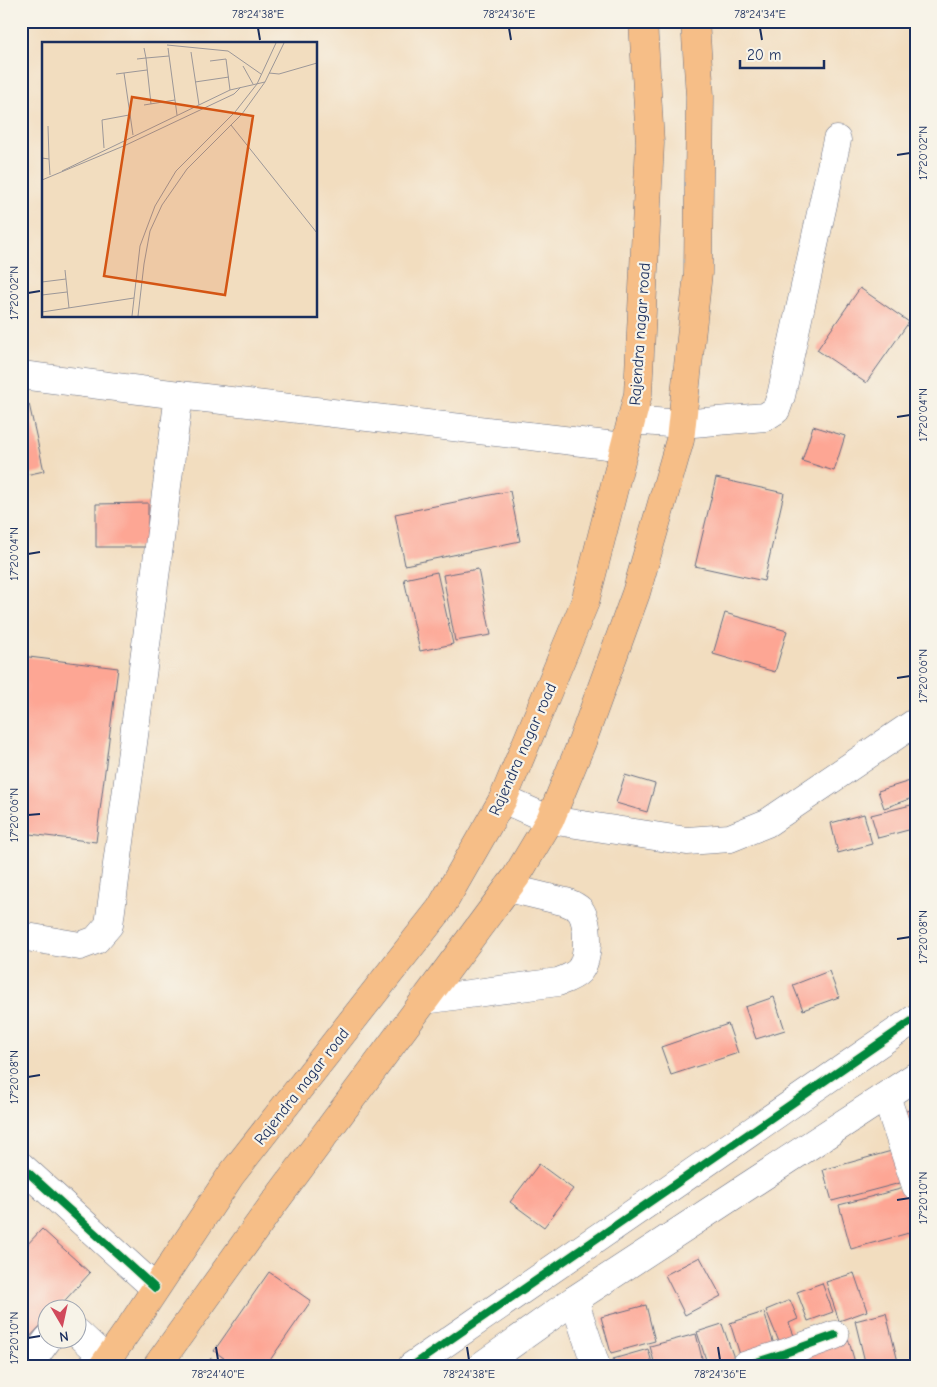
<svg xmlns="http://www.w3.org/2000/svg" width="937" height="1387" font-family="'Comic Neue',sans-serif">
  <style>
    .building { fill: #fda694 }
    .lines { fill: none; stroke-linecap: round; stroke-linejoin: round }
    .minor-casing { stroke: #666c80; stroke-width: 29 }
    .major-casing { stroke: #666c80; stroke-width: 29 }
    .minor { stroke: #fff; stroke-width: 28 }
    .major { stroke: #f6be87; stroke-width: 28 }
    .cycleway-casing { stroke: #f7f3e8; stroke-width: 11 }
    .cycleway { stroke: #00873e; stroke-width: 8 }
    .ticks { fill: none; stroke: #1b2f5e; stroke-width: 2 }
    .labels { text-anchor: middle; stroke-width: 4.5; stroke-linejoin: round; paint-order: stroke }
    .street-label { font-size: 16px; fill: #1b2f5e; stroke: #f7f3e8 }
    .inset-road { fill: none; stroke: #9c9798; stroke-width: 1 }
    .view { fill: #d45514; fill-opacity: 0.15; stroke: #d45514; stroke-width: 2.5 }
    .inset-edge { fill: none; stroke: #1b2f5e; stroke-width: 2.5 }
    .neatline { fill: none; stroke: #1b2f5e; stroke-width: 2 }
    .ticks-label { font-size: 12px; text-anchor: middle; fill: #1b2f5e }
  </style>
  <rect width="100%" height="100%" fill="#f7f3e8"/>
  <filter id="ink" filterUnits="userSpaceOnUse"><feTurbulence type="fractalNoise" baseFrequency=".02" numOctaves="2"/><feDisplacementMap in="SourceGraphic" scale="10" xChannelSelector="R" yChannelSelector="G"/><feConvolveMatrix kernelMatrix="1 2 1 2 8 2 1 2 1" color-interpolation-filters="sRGB"/></filter>
  <filter id="wash" filterUnits="userSpaceOnUse"><feTurbulence type="fractalNoise" baseFrequency=".0096" numOctaves="4" result="noise"/><feDisplacementMap in="SourceGraphic" scale="20" xChannelSelector="R" yChannelSelector="G"/><feGaussianBlur stdDeviation="1.12" result="paint"/><feColorMatrix in="noise" values="0 0 0 0 0 0 0 0 0 0 0 0 0 0 0 0 0 1.4 0 .05"/><feComposite in="paint" operator="in"/></filter>
  <g filter="url(#wash)">
    <rect width="100%" height="100%" fill="#f2ddbf"/>
    <g id="blocks">
      <g class="building">
        <path d="M860,288L909,322L866,383L817,350Z"/>
        <path d="M29,404L44,471L21,476V405Z"/>
        <path d="M813,426L845,436L834,471L802,461Z"/>
        <path d="M716,478L784,493L764,581L695,566Z"/>
        <path d="M510,491L520,541L405,565L395,514Z"/>
        <path d="M148,503V547H96V504Z"/>
        <path d="M478,569L491,635L455,641L443,575Z"/>
        <path d="M437,572L453,644L420,651L404,579Z"/>
        <path d="M725,613L787,631L775,672L713,654Z"/>
        <path d="M21,656L118,668L96,842L21,833Z"/>
        <path d="M625,775L655,784L647,812L616,803Z"/>
        <path d="M910,781L915,797L884,808L878,791Z"/>
        <path d="M915,804L916,828L878,838L871,815Z"/>
        <path d="M864,814L872,844L838,853L831,823Z"/>
        <path d="M829,971L839,997L803,1010L793,985Z"/>
        <path d="M774,997L785,1030L756,1039L745,1007Z"/>
        <path d="M728,1024L738,1053L671,1075L661,1047Z"/>
        <path d="M916,1108V1149L903,1112Z"/>
        <path d="M895,1150L904,1182L832,1201L823,1170Z"/>
        <path d="M539,1164L573,1189L544,1227L510,1202Z"/>
        <path d="M908,1187L916,1215V1231L851,1249L839,1205Z"/>
        <path d="M42,1229L90,1273L56,1310H48V1318L21,1346V1251Z"/>
        <path d="M700,1257L721,1296L685,1315L665,1275Z"/>
        <path d="M269,1272L311,1301L266,1366H235L214,1351Z"/>
        <path d="M854,1273L867,1311L839,1321L826,1282Z"/>
        <path d="M822,1283L833,1312L808,1321L797,1292Z"/>
        <path d="M790,1300L798,1319L789,1323L797,1343L782,1349L766,1310Z"/>
        <path d="M646,1305L655,1341L611,1353L601,1317Z"/>
        <path d="M764,1312L775,1348L741,1358L730,1323Z"/>
        <path d="M886,1313L899,1366H866L855,1321Z"/>
        <path d="M722,1324L735,1361L720,1366H708L697,1332Z"/>
        <path d="M696,1334L704,1366H655L650,1346Z"/>
        <path d="M848,1338L856,1366H798L794,1352Z"/>
        <path d="M648,1349L653,1366H615L613,1359Z"/>
        <path d="M585,1357L587,1366H555V1365Z"/>
        <path d="M211,1358L223,1366H206Z"/>
      </g>
    </g>
  </g>
  <g filter="url(#ink)">
    <use href="#blocks" fill-opacity="0" stroke="#666c80" stroke-width="1"/>
    <g class="lines">
      <defs>
        <g id="minor">
          <path d="M21,375L179,395L624,447"/>
          <path d="M631,420L681,424L765,417L776,410L781,396L837,140"/>
          <path d="M503,799L550,820L687,841L730,838L767,823L916,722"/>
          <path d="M21,936L80,946L96,940L109,925L179,395"/>
          <path d="M424,1000L558,982C566,979 573,977 579,971C590,958 589,923 580,910C576,906 571,904 566,902L508,888"/>
          <path d="M886,1096L916,1186"/>
          <path d="M21,1166L155,1288"/>
          <path d="M574,1300L596,1366"/>
          <path d="M78,1333L107,1360"/>
          <path d="M28,1366L48,1339"/>
          <path d="M412,1366L916,1018"/>
          <path d="M481,1366L574,1300L916,1076"/>
          <path d="M744,1366L788,1352L835,1335"/>
        </g>
        <g id="major">
          <path d="M103,1366L131,1326L231,1175L440,909L503,799L585,602L638,394L650,143L643,21"/>
          <path d="M157,1366L271,1207L516,877L550,820L582,742L636,593L680,440L698,273L700,96L695,21"/>
        </g>
      </defs>
      <use href="#minor" class="minor-casing"/>
      <use href="#major" class="major-casing"/>
      <use href="#minor" class="minor"/>
      <use href="#major" class="major"/>
      <defs>
        <g id="cycleway">
          <path d="M21,1166L155,1288"/>
          <path d="M412,1366L916,1018"/>
          <path d="M744,1366L788,1352L835,1335"/>
        </g>
      </defs>
      <use href="#cycleway" class="cycleway-casing"/>
      <use href="#cycleway" class="cycleway"/>
    </g>
  </g>
  <path class="ticks" d="M258,28L260,40M509,28L511,40M760,28L762,40M897,155L910,153M28,293L40,291M897,417L910,415M28,554L40,552M897,678L910,676M28,815L40,814M897,939L910,937M28,1077L40,1075M897,1200L910,1198M28,1338L40,1336M216,1347L218,1360M467,1347L469,1360M718,1347L720,1360"/>
  <g class="labels">
    <g class="street-label">
      <text transform="translate(639 334) rotate(-86)" y="6">Rajendra nagar road</text>
      <text transform="translate(522 749) rotate(-66)" y="6">Rajendra nagar road</text>
      <text transform="translate(301 1086) rotate(-52)" y="6">Rajendra nagar road</text>
    </g>
  </g>
  <g transform="translate(42 42)">
    <rect width="275" height="275" fill="#f2ddbf"/>
    <path class="inset-road" d="M125,3L186,9L219,32M126,6L135,73M149,10L157,63M95,17L104,16L102,6M168,19L184,17L188,48M201,24L211,42M82,31L91,93M227,31L237,32L275,21M74,32L105,28M153,40L187,35M109,62L104,16L127,14M102,63L133,58M189,83L275,191M62,106L60,78L87,73M0,116L7,117L6,84M7,117L8,133M20,129L188,48L223,40M0,138L84,103L192,52L199,45M23,228L27,266M0,240L24,237M0,253L25,250M0,270L92,256M90,274L98,204L113,164L134,129L193,70L215,42L234,1M96,274L102,222L108,189L120,163L145,127L200,72L223,40L242,1"/>
    <path class="view" d="M90,55L211,74L183,253L62,234Z"/>
    <rect width="275" height="275" class="inset-edge"/>
  </g>
  <rect width="937" height="1387" fill="none" stroke="#f7f3e8" stroke-width="55"/>
  <g transform="translate(62 1324) rotate(171)"><circle r="24" fill="#f7f3e8" stroke="#9fa5b1"/>
  <path d="M0-4L9 19L0 12L-9 19Z" fill="#d1495b"/>
  <text y="-8" font-size="14" font-weight="bold" text-anchor="middle" fill="#1b2f5e">N</text>
  </g>
  <path d="M740 60v8h84v-8" fill="none" stroke="#1b2f5e" stroke-width="2.5"/>
  <text x="747" y="60" font-size="15" fill="#1b2f5e" stroke="#f7f3e8" stroke-width="4" paint-order="stroke">20 m</text>
  <rect x="28" y="28" width="882" height="1332" class="neatline"/>
  <g class="ticks-label">
    <text x="258" y="18">78°24'38"E</text>
    <text x="509" y="18">78°24'36"E</text>
    <text x="760" y="18">78°24'34"E</text>
    <text transform="translate(923 153) rotate(-90)" y="4">17°20'02"N</text>
    <text transform="translate(14 293) rotate(-90)" y="4">17°20'02"N</text>
    <text transform="translate(923 415) rotate(-90)" y="4">17°20'04"N</text>
    <text transform="translate(14 554) rotate(-90)" y="4">17°20'04"N</text>
    <text transform="translate(923 676) rotate(-90)" y="4">17°20'06"N</text>
    <text transform="translate(14 815) rotate(-90)" y="4">17°20'06"N</text>
    <text transform="translate(923 937) rotate(-90)" y="4">17°20'08"N</text>
    <text transform="translate(14 1077) rotate(-90)" y="4">17°20'08"N</text>
    <text transform="translate(923 1198) rotate(-90)" y="4">17°20'10"N</text>
    <text transform="translate(14 1338) rotate(-90)" y="4">17°20'10"N</text>
    <text x="218" y="1378">78°24'40"E</text>
    <text x="469" y="1378">78°24'38"E</text>
    <text x="720" y="1378">78°24'36"E</text>
  </g>
</svg>
